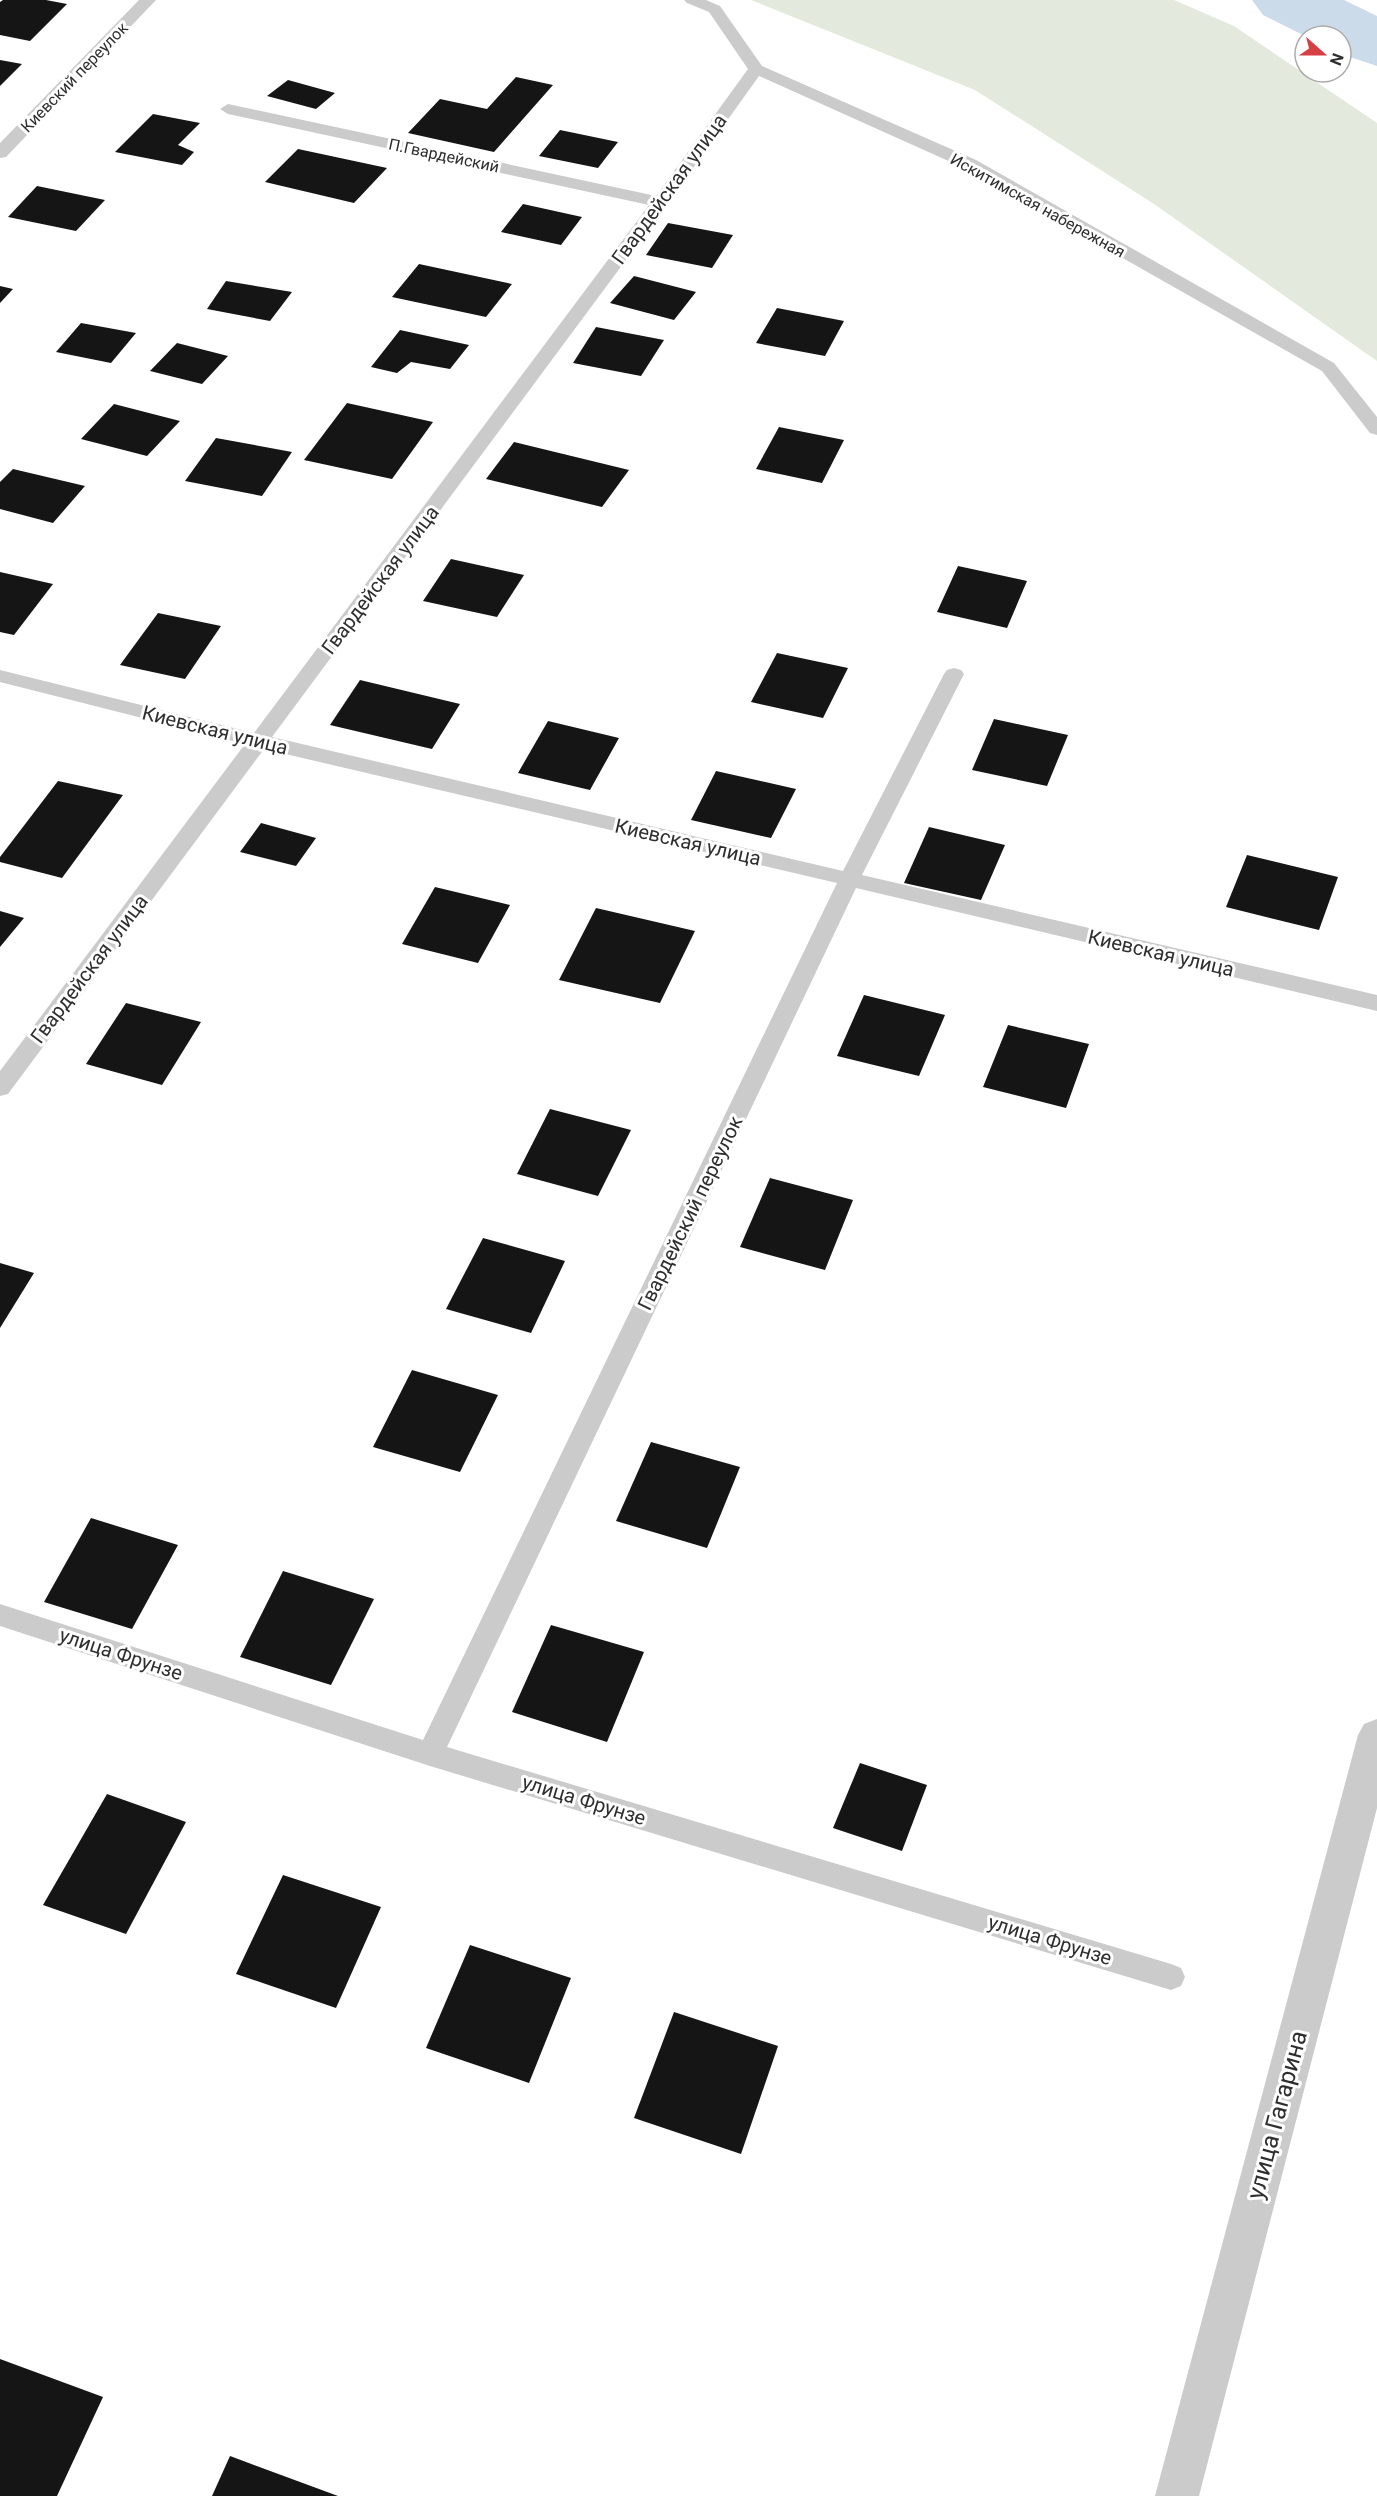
<svg xmlns="http://www.w3.org/2000/svg" width="1377" height="2496" font-family="Roboto,sans-serif">
  <style>
    .green { fill: #e3eadd }
    .lines { fill: none; stroke-linecap: round; stroke-linejoin: round }
    .river { fill: #cbdbe9; fill-rule: evenodd }
    .building { fill: #151515 }
    .service { fill: #cbcbcb; fill-rule: evenodd }
    .minor { fill: #cbcbcb; fill-rule: evenodd }
    .labels { text-anchor: middle; stroke-width: 6; stroke-linejoin: round; paint-order: stroke }
    .far-street-label { font-size: 16px; fill: #2e2e2e; stroke: #fff }
    .street-label { font-size: 20px; fill: #2e2e2e; stroke: #fff }
    .near-street-label { font-size: 24px; fill: #2e2e2e; stroke: #fff }
  </style>
  <rect width="100%" height="100%" fill="#fff"/>
  <path class="green" d="M751,0H1174L1234,26L1377,123V361L1154,204L975,90Z"/>
  <g class="lines">
    <path class="river" d="M1252,0H1344L1377,16V66L1341,54V36H1305L1263,15Z"/>
  </g>
  <g class="building">
    <path d="M3,0H46L67,4L30,41L0,35V2Z"/>
    <path d="M0,60L22,64L0,86Z"/>
    <path d="M516,77L553,85L494,152L408,133L440,99L487,109Z"/>
    <path d="M288,80L335,93L316,109L267,96Z"/>
    <path d="M153,114L200,123L178,145L194,152L182,165L115,152Z"/>
    <path d="M560,130L618,142L598,168L539,156Z"/>
    <path d="M298,149L387,168L354,203L265,182Z"/>
    <path d="M37,186L105,200L76,231L8,217Z"/>
    <path d="M523,204L582,217L561,245L501,232Z"/>
    <path d="M668,223L733,235L712,268L646,255Z"/>
    <path d="M419,264L512,284L486,317L392,297Z"/>
    <path d="M634,276L696,292L674,320L610,303Z"/>
    <path d="M226,281L292,292L270,321L207,309Z"/>
    <path d="M0,286L13,289L0,303Z"/>
    <path d="M777,308L844,321L825,356L756,343Z"/>
    <path d="M81,323L136,333L111,363L56,352Z"/>
    <path d="M596,327L664,340L641,376L573,363Z"/>
    <path d="M400,330L469,345L450,369L411,362L397,373L371,367Z"/>
    <path d="M177,343L228,356L202,384L150,371Z"/>
    <path d="M347,403L433,422L392,479L304,460Z"/>
    <path d="M114,404L180,421L147,456L81,439Z"/>
    <path d="M779,427L844,440L822,483L756,469Z"/>
    <path d="M216,438L292,452L262,496L185,481Z"/>
    <path d="M514,442L629,470L602,507L486,479Z"/>
    <path d="M13,469L85,486L53,523L0,509V482Z"/>
    <path d="M451,559L524,575L497,617L423,601Z"/>
    <path d="M958,566L1027,581L1007,628L937,612Z"/>
    <path d="M0,572L53,584L14,635L0,632Z"/>
    <path d="M158,613L221,626L185,679L120,665Z"/>
    <path d="M777,653L848,668L823,718L751,702Z"/>
    <path d="M360,680L460,704L432,749L330,725Z"/>
    <path d="M994,719L1068,735L1047,786L972,770Z"/>
    <path d="M548,721L619,738L590,790L518,773Z"/>
    <path d="M716,771L796,789L771,838L691,820Z"/>
    <path d="M58,781L123,795L62,878L0,862V857Z"/>
    <path d="M261,823L316,838L296,866L240,852Z"/>
    <path d="M929,827L1005,845L981,900L904,883Z"/>
    <path d="M1247,855L1338,877L1319,930L1226,907Z"/>
    <path d="M435,887L510,905L478,963L402,944Z"/>
    <path d="M596,908L695,931L660,1003L559,980Z"/>
    <path d="M0,911L24,918L0,947Z"/>
    <path d="M864,995L945,1015L919,1076L837,1056Z"/>
    <path d="M126,1003L201,1022L162,1085L86,1064Z"/>
    <path d="M1008,1025L1089,1044L1066,1108L983,1087Z"/>
    <path d="M550,1109L631,1130L598,1196L517,1174Z"/>
    <path d="M770,1178L853,1200L825,1270L740,1247Z"/>
    <path d="M483,1238L565,1261L531,1333L446,1309Z"/>
    <path d="M0,1263L34,1273L0,1328Z"/>
    <path d="M412,1370L498,1395L460,1472L373,1447Z"/>
    <path d="M651,1442L740,1467L707,1548L616,1521Z"/>
    <path d="M91,1518L178,1545L132,1629L44,1602Z"/>
    <path d="M283,1571L374,1599L331,1685L240,1657Z"/>
    <path d="M551,1625L644,1652L607,1742L512,1712Z"/>
    <path d="M860,1763L927,1785L902,1851L833,1828Z"/>
    <path d="M107,1794L186,1822L126,1934L43,1905Z"/>
    <path d="M283,1875L381,1907L336,2008L236,1974Z"/>
    <path d="M470,1945L571,1978L529,2083L426,2048Z"/>
    <path d="M674,2012L778,2046L741,2154L634,2118Z"/>
    <path d="M0,2359L103,2397L57,2496H0Z"/>
    <path d="M230,2456L338,2496H212Z"/>
  </g>
  <g class="lines">
    <g class="service">
      <path d="M139,0H156L6,157L0,158V143Z"/>
      <path d="M684,0H706L720,6L762,66L976,160L1334,363L1377,417V435L1370,433L1322,371L964,168L759,76L666,206L272,737L843,871L944,674L947,670L954,668L961,670L964,674L862,875L1377,995V1011L856,888L447,1747L1171,1964L1181,1968L1185,1977L1181,1986L1171,1990L430,1766L0,1626V1604L423,1740L837,883L264,749L8,1094L0,1096V1071L245,744L0,682V670L254,733L649,205L228,114L220,109L228,104L656,196L748,69L709,12L687,3Z"/>
    </g>
    <path class="minor" d="M1377,1719V1808L1199,2496H1155L1358,1735L1364,1724Z"/>
  </g>
  <g class="labels">
    <g class="far-street-label">
      <text transform="translate(74 77) rotate(-46)" y="6">Киевский переулок</text>
      <text transform="translate(444 155) rotate(12)" y="6">П.Гвардейский</text>
      <text transform="translate(1038 205) rotate(29)" y="6">Искитимская набережная</text>
    </g>
    <g class="street-label">
      <text transform="translate(669 189) rotate(-54)" y="7">Гвардейская улица</text>
      <text transform="translate(380 580) rotate(-53)" y="7">Гвардейская улица</text>
      <text transform="translate(215 730) rotate(14)" y="7">Киевская улица</text>
      <text transform="translate(688 842) rotate(13)" y="7">Киевская улица</text>
      <text transform="translate(1161 953) rotate(13)" y="7">Киевская улица</text>
      <text transform="translate(89 969) rotate(-53)" y="7">Гвардейская улица</text>
      <text transform="translate(690 1213) rotate(-64)" y="7">Гвардейский переулок</text>
      <text transform="translate(121 1654) rotate(18)" y="7">улица Фрунзе</text>
      <text transform="translate(584 1800) rotate(17)" y="7">улица Фрунзе</text>
      <text transform="translate(1050 1940) rotate(17)" y="7">улица Фрунзе</text>
    </g>
    <g class="near-street-label">
      <text transform="translate(1277 2115) rotate(-75)" y="8">улица Гагарина</text>
    </g>
  </g>
  <g transform="translate(1323 54) rotate(111)"><circle r="28" fill="#ffffff" stroke="#ababab" stroke-width="1.5"/>
  <path d="M0-4.5L10 22L0 15L-10 22Z" fill="#d63f43"/>
  <text y="-9" font-size="16" font-weight="bold" text-anchor="middle" fill="#2e2e2e">N</text>
  </g>
</svg>
